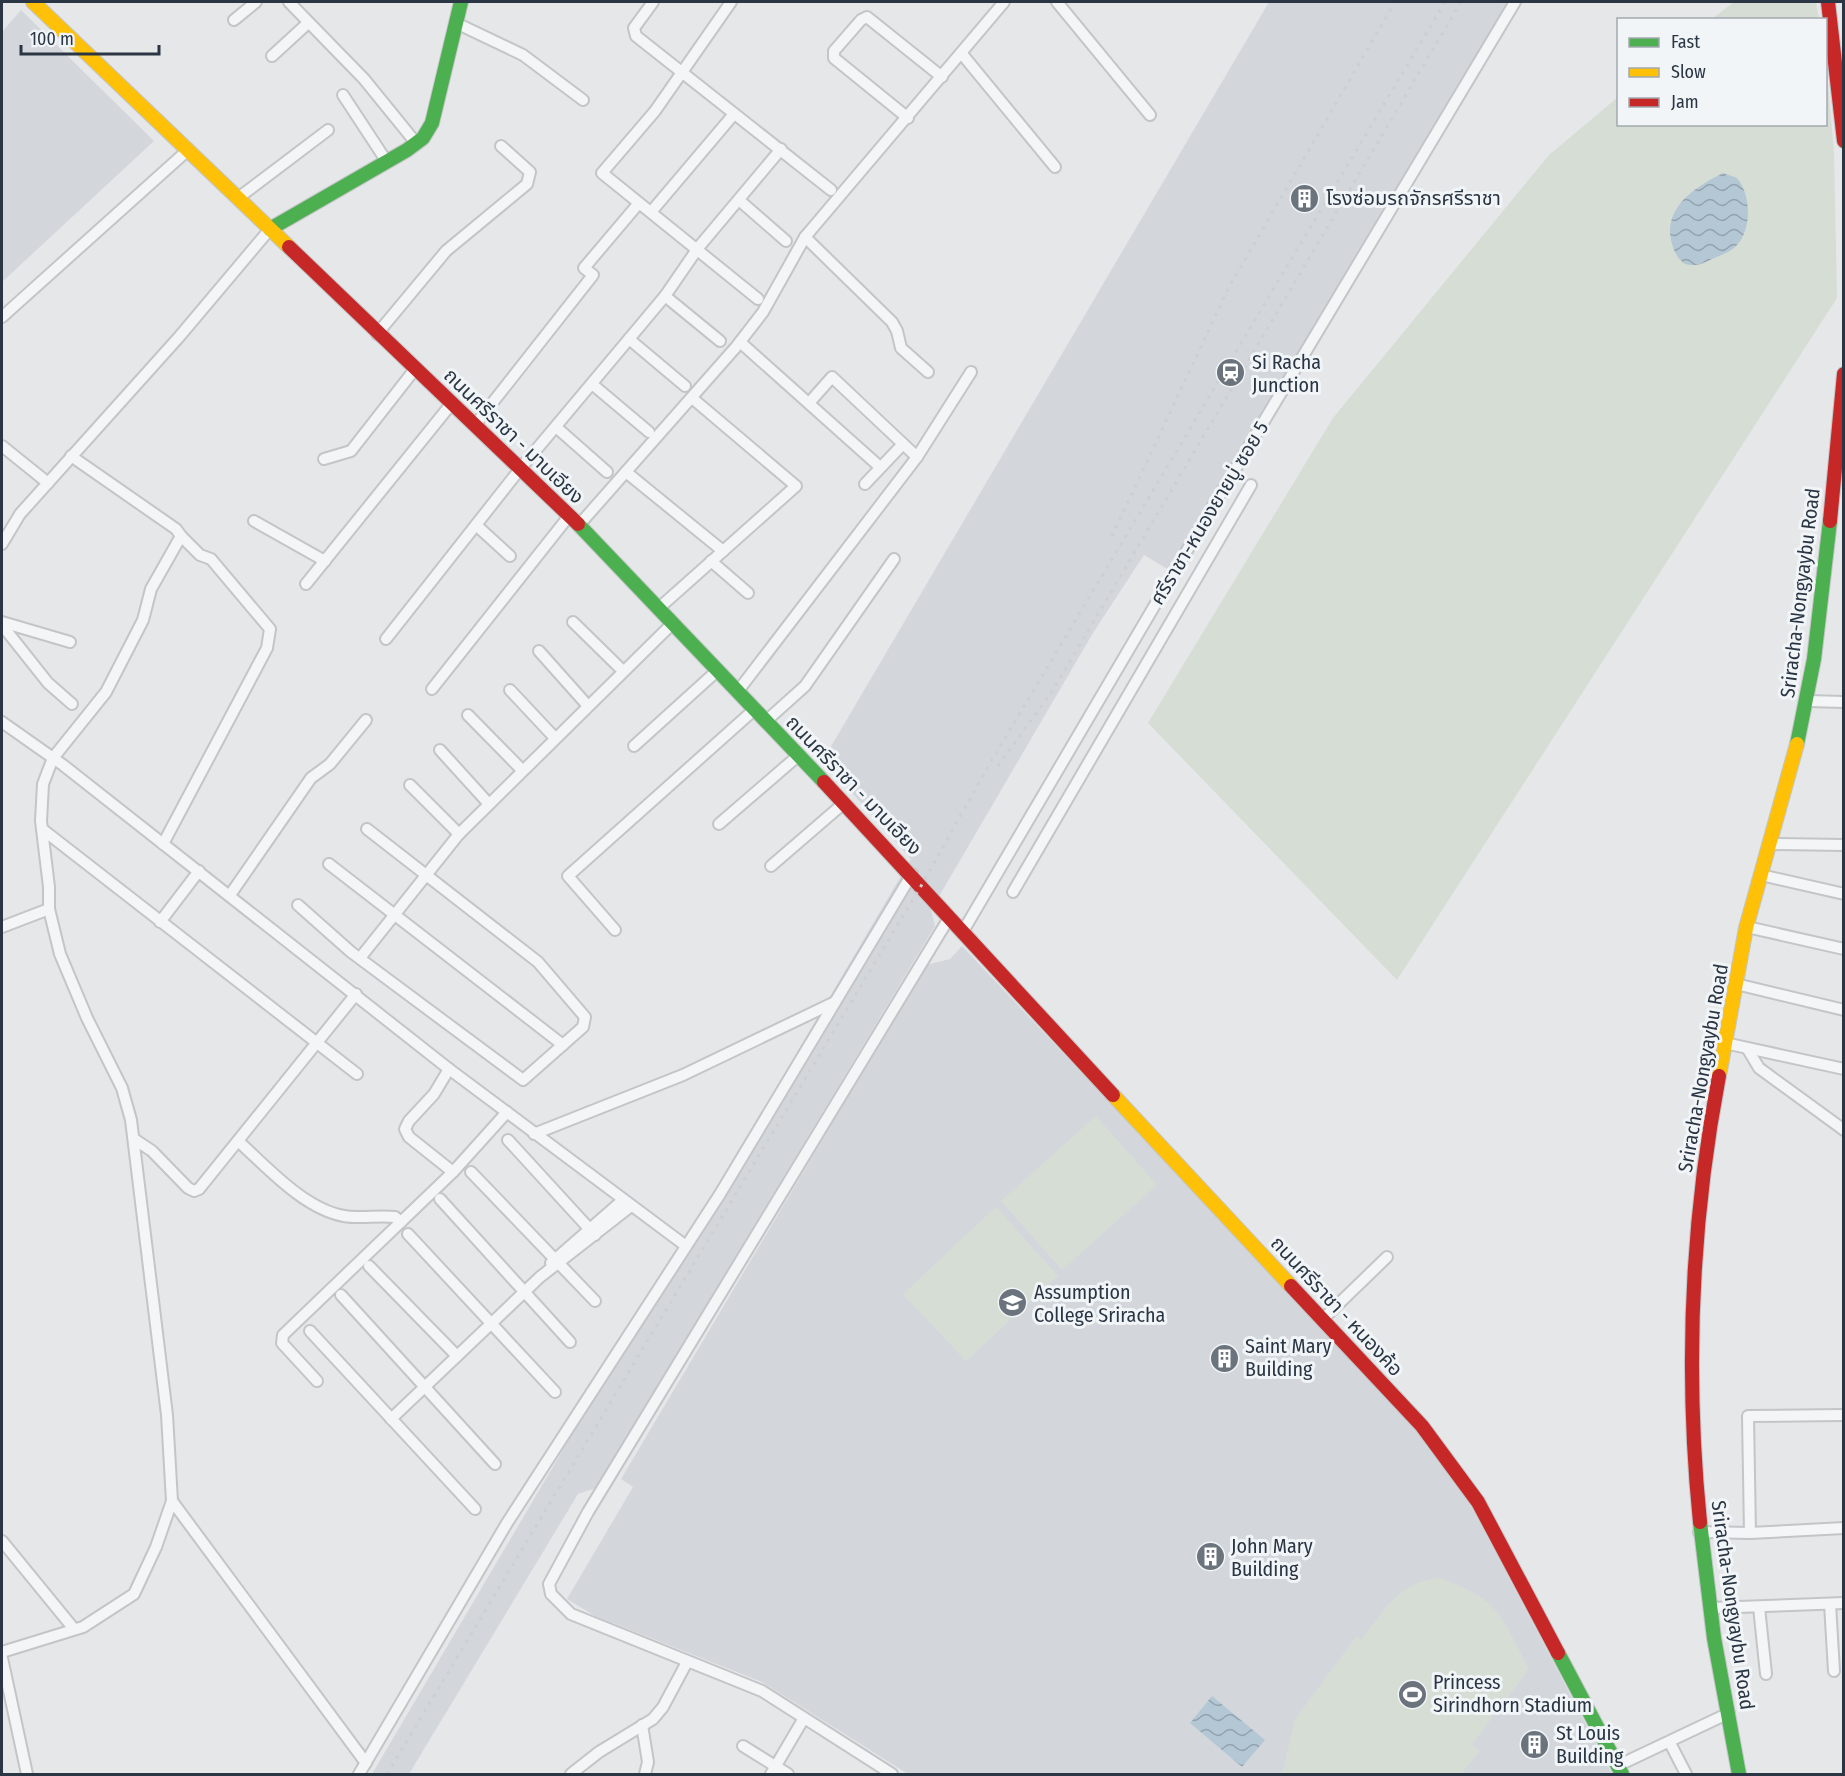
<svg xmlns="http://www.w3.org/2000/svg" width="1845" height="1776" font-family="'Fira Sans Condensed','Noto Sans Thai',sans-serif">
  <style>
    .built { fill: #d3d7dc }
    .green { fill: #d6ddd5 }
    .water { fill: url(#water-waves) }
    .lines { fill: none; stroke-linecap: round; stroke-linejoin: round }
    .street-casing { stroke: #c3c5c7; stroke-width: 14 }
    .fast-casing { stroke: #c3c5c7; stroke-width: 16 }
    .slow-casing { stroke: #c3c5c7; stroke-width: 16 }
    .jam-casing { stroke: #c3c5c7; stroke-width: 16 }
    .street { stroke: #f3f5f6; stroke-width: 10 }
    .fast { stroke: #4caf50; stroke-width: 14 }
    .slow { stroke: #ffc107; stroke-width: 14 }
    .jam { stroke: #c62828; stroke-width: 14 }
    .rail { stroke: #cdcfd1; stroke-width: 3; stroke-dasharray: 3 6; stroke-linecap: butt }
    .labels { text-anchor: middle; stroke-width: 6; stroke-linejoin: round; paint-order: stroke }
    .poi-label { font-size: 20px; fill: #2a3643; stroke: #f2f5f8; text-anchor: start }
    .street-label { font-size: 20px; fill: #2a3643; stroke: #f2f5f8 }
  </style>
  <defs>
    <pattern id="water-waves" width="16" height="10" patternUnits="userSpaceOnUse" patternTransform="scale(1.5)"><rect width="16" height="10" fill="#b3c7d4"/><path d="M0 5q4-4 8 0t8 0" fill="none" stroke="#92a2ae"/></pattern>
  </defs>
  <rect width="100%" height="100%" fill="#e5e7e9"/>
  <g class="built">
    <path d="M1269,2H1509L1169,570L1144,555L1093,633L931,910L935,926L596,1488L578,1494L409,1774H372L911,859L823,760Z"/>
    <path d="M21,10L154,141L2,282V32Z"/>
    <path d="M962,946L1413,1424L1461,1487L1612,1774H908L762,1682L595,1616L567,1599L633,1487L621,1479L926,965L950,959Z"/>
  </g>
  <g class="green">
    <path d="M1734,2H1816L1819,19H1712Z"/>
    <path d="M1826,60L1834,153L1837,298L1397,980L1148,723L1333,418L1549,155L1618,97V124H1826Z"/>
    <path d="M1096,1116L1157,1185L1062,1270L1001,1201Z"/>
    <path d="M996,1207L1058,1276L966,1361L903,1294Z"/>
    <path d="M1440,1578C1501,1600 1501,1616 1529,1669L1472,1744L1480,1751L1461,1774H1279L1284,1767L1295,1719L1356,1637L1361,1640C1385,1610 1398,1582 1440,1578Z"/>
  </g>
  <g class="water">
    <path d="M1723,173L1737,178C1751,194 1752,229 1737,245C1731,252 1721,255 1712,259C1702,264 1696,267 1685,264C1677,259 1673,249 1671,240C1664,206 1697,186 1723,173Z"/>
    <path d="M1212,1696L1265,1740L1242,1767L1190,1723Z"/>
  </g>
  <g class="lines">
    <defs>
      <g id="street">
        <path d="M289,2L364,79L416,143"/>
        <path d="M653,2L634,28L636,36L831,190"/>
        <path d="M731,2L655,111L602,173L758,299"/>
        <path d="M1057,2L1150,115"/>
        <path d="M234,20L256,2"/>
        <path d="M456,23L523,55L583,100"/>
        <path d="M962,54L1055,167"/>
        <path d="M272,56L308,23"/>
        <path d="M343,95L387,162"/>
        <path d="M908,118L834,58V51L861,20L867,17L942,77"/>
        <path d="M238,198L328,130"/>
        <path d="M739,200L786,241"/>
        <path d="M651,212L734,114"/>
        <path d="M805,237L892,322L897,331L901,348L928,372"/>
        <path d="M665,296L720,341"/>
        <path d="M2,317L188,150"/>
        <path d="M377,334L446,251L527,184L530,172L501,146"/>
        <path d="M629,339L685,386"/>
        <path d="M740,342L880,467"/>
        <path d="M592,384L649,432"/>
        <path d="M809,403L832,377L917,457"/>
        <path d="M475,425L593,275L584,268L639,203"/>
        <path d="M556,427L607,472"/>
        <path d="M2,446L48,483"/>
        <path d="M324,459L351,451L415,369"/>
        <path d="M626,472L723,551"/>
        <path d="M865,484L903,444"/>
        <path d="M254,521L325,561"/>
        <path d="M476,525L510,556"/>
        <path d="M579,525L736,347L763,312L805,237L1004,2"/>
        <path d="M2,544L20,514L179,337L270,229"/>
        <path d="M711,561L748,593"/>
        <path d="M306,584L452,403"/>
        <path d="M659,608L796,486L692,398"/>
        <path d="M2,622L70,642"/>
        <path d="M573,622L623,671"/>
        <path d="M2,625L48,683L72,704"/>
        <path d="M386,639L520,469L665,296L698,248L781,149"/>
        <path d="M539,651L588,706"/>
        <path d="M432,689L569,516"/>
        <path d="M510,690L555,738"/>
        <path d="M738,691L917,457L971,372"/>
        <path d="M1807,701L1844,702"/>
        <path d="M468,715L522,770"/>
        <path d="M766,721L805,686L894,559"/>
        <path d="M2,722L63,765L449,1069L686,1246"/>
        <path d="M634,746L718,670"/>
        <path d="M440,750L489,804"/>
        <path d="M410,785L459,834"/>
        <path d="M719,824L799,755"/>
        <path d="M42,829L357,1074"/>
        <path d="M163,844L267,648L270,629L211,559L200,555L181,536"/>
        <path d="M1770,844L1844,845"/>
        <path d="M329,864L563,1045"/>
        <path d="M771,866L844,803"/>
        <path d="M1761,875L1844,894"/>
        <path d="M1013,892L1251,485"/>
        <path d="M230,895L311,778L330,764L366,720"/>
        <path d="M298,905L351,952L523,1080L583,1027L585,1017L538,962L367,829"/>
        <path d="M160,922L199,871"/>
        <path d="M2,927L49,909"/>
        <path d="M1747,927L1844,949"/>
        <path d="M615,930L568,876L755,709"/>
        <path d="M962,933L1209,513L1515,2"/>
        <path d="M360,958L459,834L673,623"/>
        <path d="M1736,984L1844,1010"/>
        <path d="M1725,1043L1844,1069"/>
        <path d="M1747,1048L1759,1068L1844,1130"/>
        <path d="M449,1069L434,1094L409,1121L405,1129L409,1137L453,1172"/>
        <path d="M534,1134L683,1075L835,1002"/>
        <path d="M134,1139L152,1151L188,1188L194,1191L199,1189L356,994"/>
        <path d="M508,1140L595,1235"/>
        <path d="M238,1141C267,1167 304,1209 344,1216C360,1219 378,1215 395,1217L401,1222"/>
        <path d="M471,1172L595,1301"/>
        <path d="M440,1199L570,1342"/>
        <path d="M408,1234L555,1392"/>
        <path d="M551,1263L623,1200"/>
        <path d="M369,1266L457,1356"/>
        <path d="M341,1295L495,1464"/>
        <path d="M1324,1318L1387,1257"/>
        <path d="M310,1331L475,1509"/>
        <path d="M317,1381L282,1343L283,1335L453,1172L507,1112"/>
        <path d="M391,1419L540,1277L631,1206"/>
        <path d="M172,1501L366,1763"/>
        <path d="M1699,1532L1750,1533L1844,1528"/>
        <path d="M1750,1533L1748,1416L1844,1415"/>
        <path d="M2,1541L74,1629"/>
        <path d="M1830,1604L1834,1671"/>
        <path d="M1759,1607L1766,1674"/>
        <path d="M1710,1608L1844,1603"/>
        <path d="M2,1652L83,1627L134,1594L156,1547L172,1501L167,1415L131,1120L122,1088L87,1018L60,954L49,909V887L41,821L43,784L53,758L106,692L143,620L151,589L181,536L176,529L71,456"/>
        <path d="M2,1658L27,1774"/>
        <path d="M642,1725L648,1762L645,1774"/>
        <path d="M1670,1743L1686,1774"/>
        <path d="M743,1746L788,1774"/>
        <path d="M1617,1766L1729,1713"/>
        <path d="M359,1774L507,1523L720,1194L912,874"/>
        <path d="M571,1774L599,1752L653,1719L663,1707L687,1662"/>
        <path d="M771,1774L804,1718"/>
        <path d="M892,1774L762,1691L571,1614L551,1594L549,1584L588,1512L949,918"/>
      </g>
      <g id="fast">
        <path d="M270,229L407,150L423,138L432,123L461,2"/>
        <path d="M578,524L824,782"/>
        <path d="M1797,744L1814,659L1830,521"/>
        <path d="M1700,1522L1714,1638L1739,1774"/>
        <path d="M1558,1653L1622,1774"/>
      </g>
      <g id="slow">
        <path d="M33,2L289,247"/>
        <path d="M1719,1076L1746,928L1797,744"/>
        <path d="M1113,1095L1291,1286"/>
      </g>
      <g id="jam">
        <path d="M1828,2L1844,141"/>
        <path d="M289,247L578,524"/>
        <path d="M1830,521L1844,374"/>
        <path d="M824,782L1113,1095"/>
        <path d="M1291,1286L1422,1426L1478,1502L1558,1653"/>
        <path d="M1700,1522C1685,1373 1691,1223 1719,1076"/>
      </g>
    </defs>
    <use href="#street" class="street-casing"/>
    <use href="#fast" class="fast-casing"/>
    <use href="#slow" class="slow-casing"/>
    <use href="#jam" class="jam-casing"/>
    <use href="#street" class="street"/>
    <use href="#fast" class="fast"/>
    <use href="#slow" class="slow"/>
    <use href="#jam" class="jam"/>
    <g class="rail">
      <path d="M1112,536L1229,287L1395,2"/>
      <path d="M998,766L1053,690L1461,2"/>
      <path d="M387,1774L921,886L989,765L1445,2"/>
    </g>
  </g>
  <defs>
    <symbol id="building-disc" viewBox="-11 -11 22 22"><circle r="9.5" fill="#6b747d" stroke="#f2f5f8"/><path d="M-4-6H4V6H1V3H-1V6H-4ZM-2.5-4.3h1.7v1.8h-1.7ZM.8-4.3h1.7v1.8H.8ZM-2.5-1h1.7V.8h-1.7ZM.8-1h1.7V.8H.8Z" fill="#fff"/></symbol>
    <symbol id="station-disc" viewBox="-11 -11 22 22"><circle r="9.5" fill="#6b747d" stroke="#f2f5f8"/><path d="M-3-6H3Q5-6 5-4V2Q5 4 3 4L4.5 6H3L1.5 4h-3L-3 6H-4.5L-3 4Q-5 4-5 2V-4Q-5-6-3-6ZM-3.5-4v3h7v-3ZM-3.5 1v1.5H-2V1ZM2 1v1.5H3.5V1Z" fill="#fff"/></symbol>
    <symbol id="school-disc" viewBox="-11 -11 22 22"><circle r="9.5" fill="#6b747d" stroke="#f2f5f8"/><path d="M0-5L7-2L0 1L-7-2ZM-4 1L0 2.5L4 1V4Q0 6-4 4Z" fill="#fff"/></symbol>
    <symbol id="stadium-disc" viewBox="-11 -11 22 22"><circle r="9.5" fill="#6b747d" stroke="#f2f5f8"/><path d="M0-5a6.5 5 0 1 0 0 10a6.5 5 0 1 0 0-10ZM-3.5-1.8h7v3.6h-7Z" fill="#fff"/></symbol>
  </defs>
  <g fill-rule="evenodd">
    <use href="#building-disc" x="1288" y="182" width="33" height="33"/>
    <use href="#station-disc" x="1214" y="356" width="33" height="33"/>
    <use href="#school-disc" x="996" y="1286" width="33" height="33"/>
    <use href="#building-disc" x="1208" y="1342" width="33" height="33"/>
    <use href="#building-disc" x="1194" y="1540" width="33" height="33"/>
    <use href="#stadium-disc" x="1396" y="1678" width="33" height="33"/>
    <use href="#building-disc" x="1518" y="1728" width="33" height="33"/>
  </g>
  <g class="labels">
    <g class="poi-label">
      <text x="1326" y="205">โรงซ่อมรถจักรศรีราชา</text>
      <text x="1252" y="369">Si Racha<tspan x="1252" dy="23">Junction</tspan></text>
      <text x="1034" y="1299">Assumption<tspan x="1034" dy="23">College Sriracha</tspan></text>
      <text x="1245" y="1353">Saint Mary<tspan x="1245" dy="23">Building</tspan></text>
      <text x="1231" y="1553">John Mary<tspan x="1231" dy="23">Building</tspan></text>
      <text x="1433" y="1689">Princess<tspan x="1433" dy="23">Sirindhorn Stadium</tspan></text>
      <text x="1556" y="1740">St Louis<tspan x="1556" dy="23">Building</tspan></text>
    </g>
    <g class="street-label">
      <text transform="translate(514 436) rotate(44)" y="7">ถนนศรีราชา - มาบเอียง</text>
      <text transform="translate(1209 513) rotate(-59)" y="7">ศรีราชา-หนองยายบู่ ซอย 5</text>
      <text transform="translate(1800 593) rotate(-83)" y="7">Sriracha-Nongyaybu Road</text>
      <text transform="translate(854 785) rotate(46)" y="7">ถนนศรีราชา - มาบเอียง</text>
      <text transform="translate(1703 1068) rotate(-80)" y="7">Sriracha-Nongyaybu Road</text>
      <text transform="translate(1337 1306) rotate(47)" y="7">ถนนศรีราชา - หนองค้อ</text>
      <text transform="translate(1733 1605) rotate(82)" y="7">Sriracha-Nongyaybu Road</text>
    </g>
  </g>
  <rect width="1845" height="1776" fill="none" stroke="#2a3643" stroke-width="6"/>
  <rect x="1617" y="18" width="210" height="108" fill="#f2f5f8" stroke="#a2a9b0" stroke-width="1.5"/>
  <rect x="1629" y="38" width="30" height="9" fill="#4caf50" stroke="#a2a9b0" stroke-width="1.5"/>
  <text x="1671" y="48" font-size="18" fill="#2a3643">Fast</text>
  <rect x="1629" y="68" width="30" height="9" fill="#ffc107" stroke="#a2a9b0" stroke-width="1.5"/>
  <text x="1671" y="78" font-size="18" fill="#2a3643">Slow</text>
  <rect x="1629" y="98" width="30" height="9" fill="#c62828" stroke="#a2a9b0" stroke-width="1.5"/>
  <text x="1671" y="108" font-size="18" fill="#2a3643">Jam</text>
  <path d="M21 45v9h138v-9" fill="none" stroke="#2a3643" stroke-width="3"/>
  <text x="30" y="45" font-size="18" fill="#2a3643" stroke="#f2f5f8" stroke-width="4.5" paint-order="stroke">100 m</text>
</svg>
